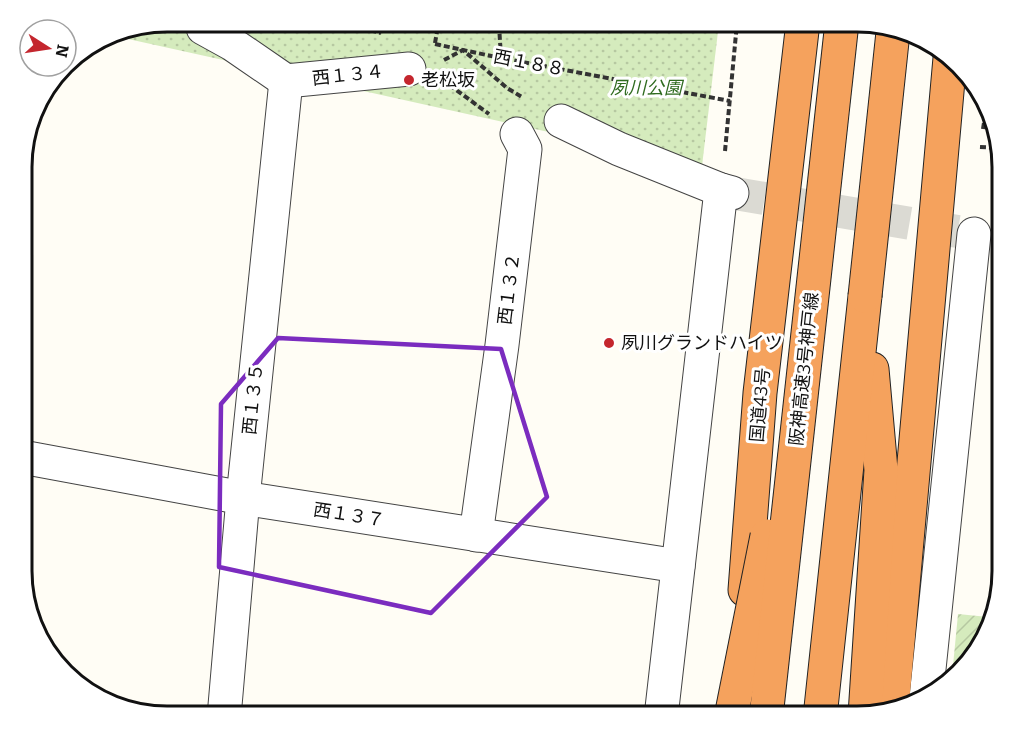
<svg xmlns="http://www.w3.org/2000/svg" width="1023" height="738" font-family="Bitter,'Noto Sans JP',serif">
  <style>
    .grass { fill: url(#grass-dots) }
    .garden { fill: url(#garden-furrows) }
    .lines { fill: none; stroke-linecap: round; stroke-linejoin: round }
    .minor-tunnel { stroke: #dbdad3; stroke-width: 33; stroke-dasharray: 33 16; stroke-linecap: butt }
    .minor-casing { stroke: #444; stroke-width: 35 }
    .highway-casing { stroke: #222; stroke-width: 35 }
    .path { stroke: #333; stroke-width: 4; stroke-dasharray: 6 3; stroke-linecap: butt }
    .minor { stroke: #fff; stroke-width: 33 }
    .highway { stroke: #f5a25d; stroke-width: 33 }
    .highway-bridge-casing { stroke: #222; stroke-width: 35; stroke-linecap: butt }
    .highway-bridge { stroke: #f5a25d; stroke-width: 33 }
    .marked { fill: none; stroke: #7b2cbf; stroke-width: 4.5; stroke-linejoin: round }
    .poi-dot { fill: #c4262e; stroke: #fff; stroke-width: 2 }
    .labels { text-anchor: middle; stroke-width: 6; stroke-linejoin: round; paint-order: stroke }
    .street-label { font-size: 18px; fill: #111; stroke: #fff }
    .poi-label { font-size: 18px; fill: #111; stroke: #fff; text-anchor: start }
    .park-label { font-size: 18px; font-style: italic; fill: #2f6b1f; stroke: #fff }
    .rim { fill: none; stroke: #111; stroke-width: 3 }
  </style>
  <defs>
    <pattern id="grass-dots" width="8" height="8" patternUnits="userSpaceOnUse" patternTransform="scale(1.5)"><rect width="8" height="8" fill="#d5ebbd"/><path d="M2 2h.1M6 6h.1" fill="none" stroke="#b6c8a1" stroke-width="1.8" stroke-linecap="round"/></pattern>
    <pattern id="garden-furrows" width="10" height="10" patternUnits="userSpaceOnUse" patternTransform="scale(1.5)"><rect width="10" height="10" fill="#d5ebbd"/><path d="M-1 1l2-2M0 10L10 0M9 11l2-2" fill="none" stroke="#b6c8a1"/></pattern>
  </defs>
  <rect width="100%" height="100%" fill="#fffdf5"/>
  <g class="grass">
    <path d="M719,23L702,166L110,35L119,29Z"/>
    <path d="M999,149L1002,157V213L991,214Z"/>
  </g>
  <path class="garden" d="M958,614L988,617L972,660L952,676Z"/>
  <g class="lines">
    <path class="minor-tunnel" d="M732,193L961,232"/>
    <defs>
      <g id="minor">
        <path d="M203,28L232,44L286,81"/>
        <path d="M286,81L409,69"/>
        <path d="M561,121L619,149L721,190L732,193"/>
        <path d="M22,457L243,498L678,566"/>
        <path d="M476,535L502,345L525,149L517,134"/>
        <path d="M926,698L974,234"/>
        <path d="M224,717L243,498L286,81"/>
        <path d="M661,717L721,190"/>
      </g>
      <g id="highway">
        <path d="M745,590L760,393L803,22"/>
        <path d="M892,709L950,58"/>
        <path d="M865,715L881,470L872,369"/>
        <path d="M820,717L865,296"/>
      </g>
    </defs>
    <use href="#minor" class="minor-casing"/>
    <use href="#highway" class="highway-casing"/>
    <g class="path">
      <path d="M499,25L501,58"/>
      <path d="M353,26L381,33"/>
      <path d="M435,43L438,26"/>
      <path d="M435,44L501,58L730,101"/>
      <path d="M444,60L463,50L507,88L522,97"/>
      <path d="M443,79L444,81L489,114"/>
      <path d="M983,129L987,103"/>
      <path d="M980,147L999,148"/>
      <path d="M725,151L737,23"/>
    </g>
    <use href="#minor" class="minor"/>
    <use href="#highway" class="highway"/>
    <defs>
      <g id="highway-bridge">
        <path d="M865,296L893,32"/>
        <path d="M731,717L767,536"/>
        <path d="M766,717L842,22"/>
      </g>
    </defs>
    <use href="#highway-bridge" class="highway-bridge-casing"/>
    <use href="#highway-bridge" class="highway-bridge"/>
  </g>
  <path class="marked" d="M278,338L501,349L547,497L431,613L219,567L221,404Z"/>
  <g class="poi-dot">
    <circle cx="409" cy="80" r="6"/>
    <circle cx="609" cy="343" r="6"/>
  </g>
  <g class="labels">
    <g class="street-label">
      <text transform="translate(529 63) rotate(11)" y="6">西１８８</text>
      <text transform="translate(348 75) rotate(-6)" y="6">西１３４</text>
      <text transform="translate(509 289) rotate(-83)" y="6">西１３２</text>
      <text transform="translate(804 369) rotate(-84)" y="6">阪神高速3号神戸線</text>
      <text transform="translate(253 399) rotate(-84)" y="6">西１３５</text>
      <text transform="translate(760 405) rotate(-85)" y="6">国道43号</text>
      <text transform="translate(349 515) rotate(9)" y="6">西１３７</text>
    </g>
    <g class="poi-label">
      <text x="421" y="86">老松坂</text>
      <text x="621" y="349">夙川グランドハイツ</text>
    </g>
    <g class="park-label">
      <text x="646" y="94">夙川公園</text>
    </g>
  </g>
  <path d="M0 0H1023V738H0ZM167 32H857A135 135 0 0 1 992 167V571A135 135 0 0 1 857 706H167A135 135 0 0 1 32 571V167A135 135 0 0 1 167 32Z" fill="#fff" fill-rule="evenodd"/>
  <path class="rim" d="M167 32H857A135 135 0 0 1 992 167V571A135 135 0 0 1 857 706H167A135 135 0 0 1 32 571V167A135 135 0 0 1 167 32Z"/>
  <g transform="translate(48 48) rotate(102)"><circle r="28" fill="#ffffff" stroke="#a0a0a0" stroke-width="1.5"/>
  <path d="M0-4.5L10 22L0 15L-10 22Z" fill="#c4262e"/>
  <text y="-9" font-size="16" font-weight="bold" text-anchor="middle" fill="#111111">N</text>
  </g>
</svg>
